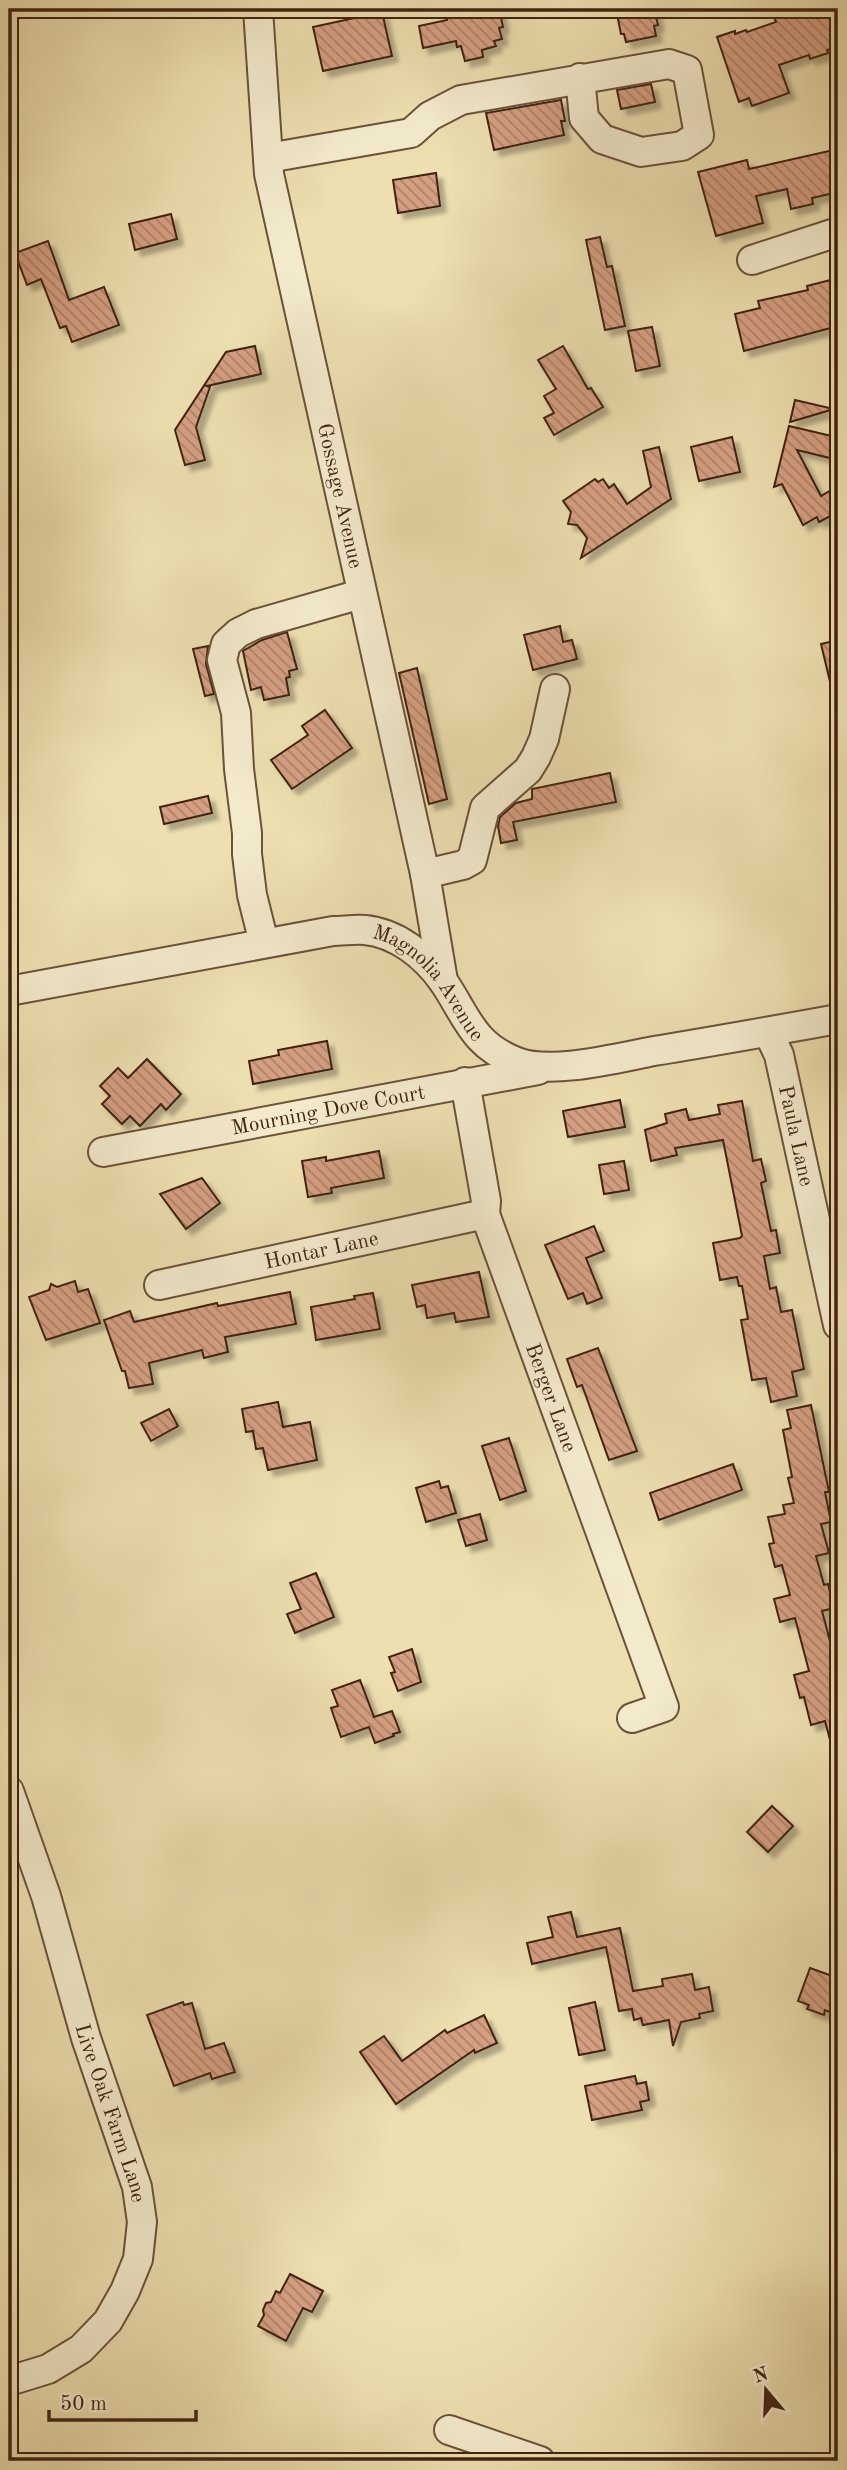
<svg xmlns="http://www.w3.org/2000/svg" width="847" height="2470" font-family="'Old Standard TT',serif">
  <style>
    .building { fill: url(#building-back-hatch); stroke: #412312; stroke-width: 2; filter: url(#shadow) }
    .lines { fill: none; stroke-linecap: round; stroke-linejoin: round }
    .minor-casing { stroke: #6c523a; stroke-width: 32 }
    .minor { stroke: #f3eacc; stroke-width: 28 }
    .labels { text-anchor: middle; stroke-width: 6; stroke-linejoin: round; paint-order: stroke }
    .street-label { font-size: 21px; fill: #412312; stroke: #f3eacc }
  </style>
  <defs>
    <pattern id="building-back-hatch" width="6" height="6" patternUnits="userSpaceOnUse" patternTransform="scale(1.75)"><rect width="6" height="6" fill="#d59f81"/><path d="M-1 5l2 2M0 0l6 6M5-1l2 2" fill="none" stroke="#ae8168"/></pattern>
    <filter id="shadow"><feDropShadow dx="6" dy="6" stdDeviation="2" flood-color="#0004"/></filter>
  </defs>
  <rect width="100%" height="100%" fill="#eddfb0"/>
  <filter id="stains"><feTurbulence type="fractalNoise" baseFrequency=".00286" numOctaves="4"/><feColorMatrix values="0 0 0 0 .2 0 0 0 0 .09 0 0 0 0 .02 0 0 0 .5 -.17"/></filter>
  <radialGradient id="worn" r=".72"><stop offset=".6" stop-color="#630" stop-opacity="0"/><stop offset="1" stop-color="#630" stop-opacity=".3"/></radialGradient>
  <g class="building">
    <path d="M458,9H499L503,27L499,28L502,39L494,41L496,46L482,50L483,57L465,61L461,46L457,47L456,41L423,48L419,26L447,20L446,15L459,13Z"/>
    <path d="M616,9H654L658,25L654,26L656,36L626,42L624,34H621Z"/>
    <path d="M791,9H832L838,28V46L827,50L828,53L810,59L809,55L779,65L789,93L752,106L749,98L739,102L717,37L735,31V34L746,30L747,32L776,22L773,15Z"/>
    <path d="M382,12L392,56L323,71L313,27Z"/>
    <path d="M651,84L655,102L621,109L617,90Z"/>
    <path d="M561,100L565,121H561L564,135L494,150L486,113Z"/>
    <path d="M838,149V192L812,198L813,204L791,209L787,189L756,196L763,223L716,236L698,172L747,160L749,169Z"/>
    <path d="M436,173L440,206L398,213L393,180Z"/>
    <path d="M171,214L177,239L135,250L129,224Z"/>
    <path d="M600,237L607,267L612,266L625,326L605,330L586,240Z"/>
    <path d="M48,241L69,300L104,287L119,325L72,342L66,326L60,328L41,279L27,285L15,253Z"/>
    <path d="M838,278V326L744,351L735,314L760,308L758,301L808,290L807,286Z"/>
    <path d="M652,327L660,366L636,371L628,331Z"/>
    <path d="M255,346L261,374L207,386L210,387L196,427L205,460L185,465L175,430L226,352Z"/>
    <path d="M563,346L588,389L591,388L603,407L554,435L544,418L554,413L544,396L556,389L538,360Z"/>
    <path d="M795,400L834,409L790,422Z"/>
    <path d="M789,426L836,437L830,458L797,450L821,496L838,486V512L819,522L817,517L803,525L782,484L774,487Z"/>
    <path d="M732,437L740,472L699,481L691,447Z"/>
    <path d="M659,447L671,499L581,558L587,538L577,525L568,524L571,512L563,501L595,479L598,482L603,479L609,488L614,484L627,504L651,487L643,451Z"/>
    <path d="M560,626L563,642L572,640L577,659L533,670L524,635Z"/>
    <path d="M287,632L297,669L289,671L290,677L286,678L289,695L264,700L261,687L251,690L243,651L262,640Z"/>
    <path d="M838,640V689L832,690L821,644Z"/>
    <path d="M208,646L206,664L214,694L205,696L193,649Z"/>
    <path d="M417,668L447,799L429,804L399,673Z"/>
    <path d="M325,710L352,748L292,789L271,760L308,735L302,726Z"/>
    <path d="M610,773L616,802L513,822L517,840L501,843L498,826L500,817L516,803L532,799V789Z"/>
    <path d="M208,796L212,813L164,824L160,807Z"/>
    <path d="M327,1041L332,1069L253,1084L249,1061L279,1055L278,1050Z"/>
    <path d="M147,1059L181,1094L166,1110L161,1104L140,1126L130,1116L122,1124L102,1104L110,1096L100,1086L118,1068L128,1078Z"/>
    <path d="M620,1100L625,1127L568,1137L563,1111Z"/>
    <path d="M742,1101L753,1161L761,1159L766,1181L761,1183L771,1231L776,1230L780,1253L764,1256L770,1289L776,1287L781,1312L792,1310L804,1369L792,1372L797,1396L771,1402L766,1378L752,1380L741,1320L748,1319L742,1286H739L737,1277L720,1280L713,1243L740,1238L742,1236L723,1140L675,1148L677,1155L651,1161L645,1130L667,1123L665,1114L686,1109L689,1120L720,1114L718,1105Z"/>
    <path d="M379,1151L384,1178L331,1188L332,1193L308,1197L302,1161L326,1157V1161Z"/>
    <path d="M624,1161L629,1190L604,1194L599,1165Z"/>
    <path d="M202,1178L220,1203L186,1229L160,1194Z"/>
    <path d="M594,1226L604,1251L586,1258L602,1298L587,1304L583,1293L568,1299L545,1245Z"/>
    <path d="M479,1272L489,1317L456,1322L454,1313L427,1318L425,1305L417,1307L412,1285Z"/>
    <path d="M75,1281L78,1292L88,1289L100,1323L46,1340L29,1297L49,1290L51,1284L57,1287Z"/>
    <path d="M290,1292L296,1324L225,1337L228,1352L204,1358L202,1350L149,1363L153,1384L129,1388L125,1371H122L104,1320L130,1311L134,1322L217,1303L218,1306Z"/>
    <path d="M373,1293L380,1329L316,1340L311,1307L355,1299L354,1296Z"/>
    <path d="M598,1348L637,1451L609,1460L582,1385L577,1387L567,1359Z"/>
    <path d="M278,1402L283,1427L310,1422L317,1460L268,1470L263,1448L256,1449L253,1431L246,1432L242,1409Z"/>
    <path d="M811,1405L829,1492H825L831,1522L821,1524L829,1553L816,1556L824,1585L828,1584L834,1608L822,1611L836,1664H838V1750L833,1751L825,1721L811,1725L804,1697L800,1698L794,1675L809,1671L795,1618L780,1622L774,1599L790,1595L782,1565L775,1567L769,1544L774,1543L768,1517L785,1514L783,1505L794,1503L788,1478L792,1477L783,1430L791,1428L787,1410Z"/>
    <path d="M169,1409L178,1426L151,1441L141,1423Z"/>
    <path d="M509,1438L526,1491L500,1500L482,1446Z"/>
    <path d="M733,1464L742,1490L659,1520L650,1493Z"/>
    <path d="M439,1481L441,1488L448,1486L456,1513L426,1522L416,1488Z"/>
    <path d="M480,1514L487,1540L466,1546L458,1520Z"/>
    <path d="M316,1573L334,1617L295,1633L287,1614L301,1609L290,1583Z"/>
    <path d="M412,1649L421,1682L398,1691L391,1673L395,1672L389,1657Z"/>
    <path d="M360,1680L374,1717L392,1711L400,1732L393,1734L394,1736L375,1743L369,1727L341,1737L331,1708L338,1706L332,1690Z"/>
    <path d="M772,1806L793,1826L768,1852L747,1832Z"/>
    <path d="M571,1912L577,1937L620,1928L633,1991L663,1986L662,1979L692,1974L695,1990L709,1987L713,2011L699,2014L700,2018L681,2022L673,2046L669,2020L643,2025L641,2018L634,2020L632,2009L619,2011L606,1947L532,1964L527,1943L553,1937L548,1917Z"/>
    <path d="M810,1968L838,1978V2015L825,2010L824,2015L807,2009L809,2005L798,2001Z"/>
    <path d="M183,2002L184,2005L192,2003L205,2049L224,2043L235,2072L212,2079L210,2073L174,2086L147,2015Z"/>
    <path d="M595,2002L605,2050L579,2055L569,2008Z"/>
    <path d="M484,2015L497,2043L475,2053L474,2050L396,2104L360,2052L384,2036L402,2061L445,2030L447,2033Z"/>
    <path d="M635,2076L637,2084L646,2082L649,2100L640,2102L642,2110L592,2120L585,2086Z"/>
    <path d="M290,2274L323,2291L312,2312L303,2308L286,2341L258,2326L264,2315L263,2310L266,2303L271,2302L276,2291L280,2293Z"/>
  </g>
  <g class="lines">
    <defs>
      <g id="minor">
        <path id="s1" d="M258,9L269,174L425,874L443,981"/>
        <path d="M268,158L411,133L430,116L461,100L669,64L687,70L699,135L682,146L641,152L602,139L584,118L580,78"/>
        <path d="M752,260L838,232"/>
        <path d="M425,874L463,865L472,860L485,808L528,770L536,757L544,739L555,689"/>
        <path d="M264,943L252,895L247,854V833L239,769L236,713L222,660L226,644L238,633L256,624L361,594"/>
        <path id="s2" d="M9,991L333,931C343,931 355,929 365,930C397,933 425,956 443,981C467,1016 472,1045 517,1062C552,1075 617,1058 654,1051C716,1041 777,1030 838,1019"/>
        <path id="s3" d="M768,1032L779,1055L838,1325"/>
        <path id="s4" d="M465,1082L486,1201L485,1214L664,1707L632,1718"/>
        <path id="s5" d="M103,1152L538,1070"/>
        <path id="s6" d="M159,1285L485,1214"/>
        <path id="s7" d="M9,1791L46,1896L86,2038L137,2187L142,2222L138,2259L125,2291L108,2321L81,2349L48,2369L9,2381"/>
        <path d="M449,2430L540,2461"/>
      </g>
    </defs>
    <use href="#minor" class="minor-casing"/>
    <use href="#minor" class="minor"/>
  </g>
  <g class="labels">
    <g class="street-label">
      <text dy="7" stroke="none"><textPath href="#s1" startOffset="495">Gossage Avenue</textPath></text>
      <text dy="7" stroke="none"><textPath href="#s2" startOffset="448">Magnolia Avenue</textPath></text>
      <text dy="7" stroke="none"><textPath href="#s5" startOffset="229">Mourning Dove Court</textPath></text>
      <text dy="7" stroke="none"><textPath href="#s3" startOffset="108">Paula Lane</textPath></text>
      <text dy="7" stroke="none"><textPath href="#s6" startOffset="166">Hontar Lane</textPath></text>
      <text dy="7" stroke="none"><textPath href="#s4" startOffset="329">Berger Lane</textPath></text>
      <text dy="7" stroke="none"><textPath href="#s7" startOffset="338">Live Oak Farm Lane</textPath></text>
    </g>
  </g>
  <rect width="847" height="2470" fill="none" stroke="#eddfb0" stroke-width="35"/>
  <rect x="10" y="10" width="826" height="2449" fill="none" stroke="#412312" stroke-width="3.5"/>
  <rect x="18" y="18" width="812" height="2435" fill="none" stroke="#412312" stroke-width="2"/>
  <g transform="translate(766 2390) rotate(341)" stroke="#f3eacc" stroke-width="5" paint-order="stroke">
  <path d="M0-5L12 26L0 18L-12 26Z" fill="#412312"/>
  <text y="-10" font-size="19" font-weight="bold" text-anchor="middle" fill="#412312">N</text>
  </g>
  <path d="M49 2410v10h147v-10" fill="none" stroke="#412312" stroke-width="3.5"/>
  <text x="60" y="2410" font-size="21" fill="#412312" stroke="#f3eacc" stroke-width="5" paint-order="stroke">50 m</text>
  <rect width="100%" height="100%" filter="url(#stains)"/>
  <rect width="100%" height="100%" fill="url(#worn)"/>
</svg>
